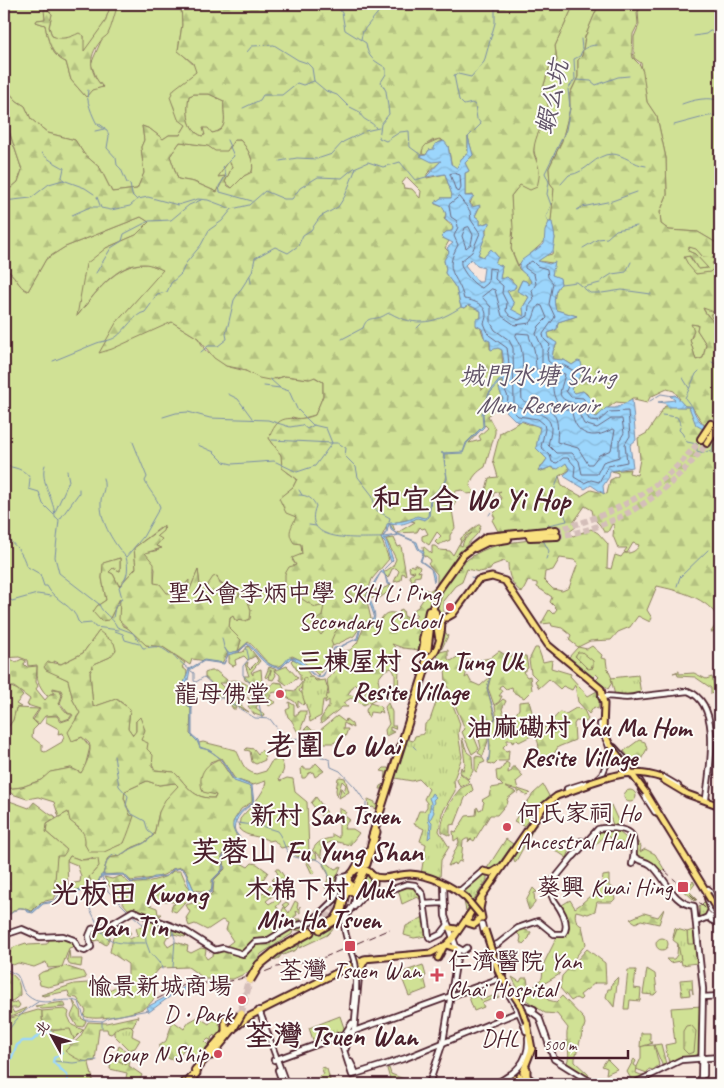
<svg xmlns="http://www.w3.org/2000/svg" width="724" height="1088" font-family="Caveat,'LXGW WenKai TC',sans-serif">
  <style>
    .grass { fill: #d0e195; stroke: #8d8060 }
    .forest { fill: url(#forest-firs); stroke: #8d8060; fill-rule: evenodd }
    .cemetery { fill: url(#cemetery-stones); stroke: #8d8060 }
    .park { fill: url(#park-tufts); stroke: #8d8060 }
    .garden { fill: url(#garden-dots); stroke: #8d8060 }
    .water { fill: url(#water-waves); stroke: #7b8da8; fill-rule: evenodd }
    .pier { fill: #f7e6dd }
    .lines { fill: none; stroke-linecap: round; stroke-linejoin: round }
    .shore { stroke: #6b687f; stroke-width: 1 }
    .stream { stroke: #7b8da8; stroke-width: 1 }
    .canal { stroke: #9cd6fc; stroke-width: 2.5 }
    .primary-tunnel { stroke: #d4beb9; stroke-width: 5; stroke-dasharray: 5 2.5; stroke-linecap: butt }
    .trunk-tunnel { stroke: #d4beb9; stroke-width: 6; stroke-dasharray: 6 3; stroke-linecap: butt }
    .motorway-tunnel { stroke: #d4beb9; stroke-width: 7; stroke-dasharray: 7 3.5; stroke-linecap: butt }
    .secondary-casing { stroke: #4a1f2b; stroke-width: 8 }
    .primary-casing { stroke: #4a1f2b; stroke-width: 9 }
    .trunk-casing { stroke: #4a1f2b; stroke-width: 10 }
    .motorway-casing { stroke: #4a1f2b; stroke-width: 11 }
    .secondary { stroke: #fdfcf7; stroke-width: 4.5 }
    .primary { stroke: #fae180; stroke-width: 5 }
    .trunk { stroke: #fae180; stroke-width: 6 }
    .motorway { stroke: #fae180; stroke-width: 7 }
    .rail { stroke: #4a1f2b; stroke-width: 1; stroke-dasharray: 8 4; stroke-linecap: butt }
    .secondary-bridge-casing { stroke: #4a1f2b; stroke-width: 8; stroke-linecap: butt }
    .primary-bridge-casing { stroke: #4a1f2b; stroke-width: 9; stroke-linecap: butt }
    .motorway-bridge-casing { stroke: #4a1f2b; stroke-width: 11; stroke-linecap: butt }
    .secondary-bridge { stroke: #fdfcf7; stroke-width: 4.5 }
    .primary-bridge { stroke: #fae180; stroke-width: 5 }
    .motorway-bridge { stroke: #fae180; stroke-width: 7 }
    .poi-dot { fill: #d1495b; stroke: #fdfcf7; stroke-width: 2 }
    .labels { text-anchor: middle; stroke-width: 4; stroke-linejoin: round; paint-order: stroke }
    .poi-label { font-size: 24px; fill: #4a1f2b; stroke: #fdfcf7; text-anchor: end }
    .water-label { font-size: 25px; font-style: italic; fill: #63566a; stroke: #fdfcf7 }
    .quarter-label { font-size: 26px; font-weight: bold; fill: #4a1f2b; stroke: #fdfcf7 }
    .district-label { font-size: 29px; font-weight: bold; fill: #4a1f2b; stroke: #fdfcf7 }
  </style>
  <defs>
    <pattern id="forest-firs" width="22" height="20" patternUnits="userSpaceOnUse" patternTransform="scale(1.25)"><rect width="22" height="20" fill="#d0e195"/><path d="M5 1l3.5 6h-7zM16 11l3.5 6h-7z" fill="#b4c181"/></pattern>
    <pattern id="cemetery-stones" width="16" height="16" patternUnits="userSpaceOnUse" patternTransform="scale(1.25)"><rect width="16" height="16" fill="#d0e195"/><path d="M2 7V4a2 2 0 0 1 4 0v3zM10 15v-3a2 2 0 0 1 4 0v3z" fill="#b4c181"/></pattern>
    <pattern id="park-tufts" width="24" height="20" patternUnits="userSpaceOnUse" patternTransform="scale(1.25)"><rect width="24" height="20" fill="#d0e195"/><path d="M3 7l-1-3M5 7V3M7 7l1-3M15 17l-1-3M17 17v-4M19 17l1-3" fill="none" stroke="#b4c181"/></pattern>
    <pattern id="garden-dots" width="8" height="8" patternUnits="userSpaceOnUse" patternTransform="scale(1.25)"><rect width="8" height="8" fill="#d0e195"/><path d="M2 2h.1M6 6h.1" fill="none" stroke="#b4c181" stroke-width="1.8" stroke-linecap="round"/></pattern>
    <pattern id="water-waves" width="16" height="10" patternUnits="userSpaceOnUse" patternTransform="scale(1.25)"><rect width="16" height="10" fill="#9cd6fc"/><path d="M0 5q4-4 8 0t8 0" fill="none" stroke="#88b7d8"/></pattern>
  </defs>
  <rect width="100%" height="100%" fill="#f7e6dd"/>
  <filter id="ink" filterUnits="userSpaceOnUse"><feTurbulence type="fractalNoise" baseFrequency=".02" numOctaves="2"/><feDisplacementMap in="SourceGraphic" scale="10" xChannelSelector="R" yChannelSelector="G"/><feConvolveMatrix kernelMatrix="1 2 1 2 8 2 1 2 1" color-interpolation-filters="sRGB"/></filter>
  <g filter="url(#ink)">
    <g class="grass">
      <path d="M4,4H111L105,22L88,49L83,51L84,36L59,39L52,36L49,27L52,14H45V19L37,20L36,22L45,25C48,40 51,56 66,62L71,80L86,97L92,89L103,87L97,80L91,64L117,4H181L182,25L178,50L197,68L196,73L181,84L186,125L180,135H169L163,139L150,129L142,126L144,140L141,147L144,173L137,189L112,192L100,168L84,154L75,140L48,133L31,119L25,106L17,101L4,87Z"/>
      <path d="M574,4H599L585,37L582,56L578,60V77L570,93V109L562,141L549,168L550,183L554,188L553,203L551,221L546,229L545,241L518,265L511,249V239L514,238L512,236L511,196L537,160C523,134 560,120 543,88L549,68L557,61L555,46Z"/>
      <path d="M642,4H720V245L698,232L669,230L661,224L660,212L667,195L666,158L657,117L647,102L641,63L634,58V37L639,25L638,12Z"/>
      <path d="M194,94H209L224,101C222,113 231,130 212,133L204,128L205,134L202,136C187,130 186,111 189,96Z"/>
      <path d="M4,123L8,128L22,170L18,182L4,194Z"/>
      <path d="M439,139L443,141L437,143L435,149L429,150L426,155L422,154L423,146Z"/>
      <path d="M234,140H240C248,148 255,161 252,172L244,176L232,188L225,182L232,167L229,161L219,176H226L217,192L194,182L178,179L170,156L180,142L208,146L215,150L230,148Z"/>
      <path d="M141,217L149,222L136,235L106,248L78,315C94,295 116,263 145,264C151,264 158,268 164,270L116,323L154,329L172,322L198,338L205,350L226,366L276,379L285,376L309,379L314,377L323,382V396L315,415L300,419L292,417L269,438L281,455L287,472L297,479L293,487L282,496C281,509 287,510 296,517L294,542L301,544L302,554L292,560L296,565L292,568L289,591L316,607L324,605L321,635L327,627L339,623V628L324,668L318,675L303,661L292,656C287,659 284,665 279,666C267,669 257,647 248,642L238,651L241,640L229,628L230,618L233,616L235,620L245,621L251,610L240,590L239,595L232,603L227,600L224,584L217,582V576L203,592L200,585L198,570L188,595V588L185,584L179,596L174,590L172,594L167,593L154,583L155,569L145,553L159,550L154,546L157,536L165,528H160L134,548L136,568L119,586L113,574L109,572L113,568L120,571V558L104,563L102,578L106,600L97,606L109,620L120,598L122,625L133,631L146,645L163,647L185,663L182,667L187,671C187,682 179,687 182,700C184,704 189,705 191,709L190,734L199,743L203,742L236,750C242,760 242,771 256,774L266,771L271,762L280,759C285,768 285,770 279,778L280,781L287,778L293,779L295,792L307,802L309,851L303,856L301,851V857L296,856L290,846L281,848L274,840L269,841C260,835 247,838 239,829L240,819C248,809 265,794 266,781L253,785L235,779L221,758L210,762V792L216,795L215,798C192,799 189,787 174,772L155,770L141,740L136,721V732L133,735L128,728L130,709L117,699L93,707L90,672L94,664L110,657L99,631L83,653L61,664L54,661L56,674L68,680L73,700L80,713L76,718V740L82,737L90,747L85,767L81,773L71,768L51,772L41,780L22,787L6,789L4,786V733L13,720L16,708L39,709L32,719L38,725L33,730L32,737L42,745V751L45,752L62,742L64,736L63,733L58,734L59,729L46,722V716H57L61,722L70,719L73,715L68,713L60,703L63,695L61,690L53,688V693L47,696C37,683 37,681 37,665L28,666L27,660L19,657L4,658V269C16,273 17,287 28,291L46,259L65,247Z"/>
      <path d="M689,247L696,248L703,257L716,258L715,267L710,273L696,274L688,266L684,257L689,256L698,269L707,268L695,254L688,251Z"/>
      <path d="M703,307L718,313L712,318L720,319L716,322L720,326L719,344H716L713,339C714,336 716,334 716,331C718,322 705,316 703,307Z"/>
      <path d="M691,324L698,325L697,330L706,344L703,358L696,360L690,340L693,335Z"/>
      <path d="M592,646L602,655L601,658L606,659L607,667L613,681L608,689L596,680L599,677L596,674L592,678L568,658L578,647L587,649Z"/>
      <path d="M679,671V674L694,673L706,679L712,677L716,692L711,694V688L695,677L678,676L677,672L673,673Z"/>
      <path d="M147,781L159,785L175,783L178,786L159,812L154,835L144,843L129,849L121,856L108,858L103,874L94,887L89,877L99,866L92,858L81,860L70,856L67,861L68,888L56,895L54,892C56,880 54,867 57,856L67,850L46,832L47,824L68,812C70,815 72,821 74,824C82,833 87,829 85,845L114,847L124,843L130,815L124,798L125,791Z"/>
      <path d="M693,930L696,944L688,945L687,932Z"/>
      <path d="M56,936L71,940L76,946L69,948L62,967L48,968L46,962L34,967L18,963L13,965L4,960L14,947L26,943L28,945L47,944L50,938Z"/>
      <path d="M702,1006L700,1051L697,1055L669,1063L665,1045L675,1043L671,1008Z"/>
      <path d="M38,1010L42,1011V1020L52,1031L70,1028L74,1039L66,1051L89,1063L94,1084H4V1020Z"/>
      <path d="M654,1045L659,1065L653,1070L649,1069L647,1073L636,1069L641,1058V1046Z"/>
    </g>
    <g class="forest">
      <path d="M111,4H117V7C114,16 112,26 108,34C106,37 102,38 100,42C87,57 90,74 103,87L92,90L86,97L71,80L66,62C51,56 48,40 45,25L36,22L37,20L45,19L44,10L47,9L52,14L49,27L52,36C62,40 69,38 79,33L84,36V51L105,22Z"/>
      <path d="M181,4H574L555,46L557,61L549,68L543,88C557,114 537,124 534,148C532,155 539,163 539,171C540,176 538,182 537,187L530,190L520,185L511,196L513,228L511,249L519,269L529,277L531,282L529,285L526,281L522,280L517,290L529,297L523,307L524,316L519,315L511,309L514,304L507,291L516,287L511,279H500L502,266L495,263L498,257L491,249L484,258L478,254L486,234V228L490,224L489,222L480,225V220L475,216L480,206L474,207L470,204L473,195L465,196V173L469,171L465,163L473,155L468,137V153L461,159L457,168L452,167L448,146L441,139C429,140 420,147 422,157L441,161L427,174V178L445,174L452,195L451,198H441L435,204L443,207L446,214L444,219L453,227L452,231L446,232L441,237L449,241L445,248L449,252L444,261L446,269L445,273L456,288L461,307L465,308L469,305L481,311V316L476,326L480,327L484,337L490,341V349L498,348L502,350L503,381L499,388L503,400L488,416L495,429V433L485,467C477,472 472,477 470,486L475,493L467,494L462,490L456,491L454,495L456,500L452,510L455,528L450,535V540L438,545L435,542L441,536L437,532L429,545L422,540V536L428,534L425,528L422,529L420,527L417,532L397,533L415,522L407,520L392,523L395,531L390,526L391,524H388L381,538L389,559L372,579L366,597L371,619L363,623L354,636L333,646L331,641L335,632L339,628V623L327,627L321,635L312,623L322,616L324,605C321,605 319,607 316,607C312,607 288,589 285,585V574L289,567L296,565L292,558L302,554L301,544L294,543C286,532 292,527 296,517L286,513L279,498L293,487L297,479L282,468L281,455L269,438C281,407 292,425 315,415L323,396V382L315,377L310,379L285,376L269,380L259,378L242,369L226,366L214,358L198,338L172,322L112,349L99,353L116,323L163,270C158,268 151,264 144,264C115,263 94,295 77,316L86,264L106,248L136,235L149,222L141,217L65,247L46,259L28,291C17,287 16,273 4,269V194L18,182L22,170L8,128L4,123V87L17,101L25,106L31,119L48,133L75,140L84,154L100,168L112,192L137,189L144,173L141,147L144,140L142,126L150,129L163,139L169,135H180L186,125L178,119L170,97L174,89L196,72L193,63L178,51L182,25ZM194,94H209L224,101C222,113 231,130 212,133L208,128H203L205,135L202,136C187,130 186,111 189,96ZM234,140H240C248,148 255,161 252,172L244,176L232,188L228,186L225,182L232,167L229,161L218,177L225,176L217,192L194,182L178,179L170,156L180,142L208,146L215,151H227ZM407,177L421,191L420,198L412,189L404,188L402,183ZM485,425L488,428L479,436L481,440L469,443Z"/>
      <path d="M599,4L641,5L637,13L638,24L633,34L632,52L633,58L640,65L643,72L647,102L657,117L666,158L667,195L660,212L661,224L669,230L698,232L720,245V319L712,318L710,314L717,313L703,308C705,316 718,322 716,331C716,334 714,337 713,340L716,344L720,342V434L704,425L692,407L674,404L680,399L674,391L667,389L650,397L647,403L634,400L637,398H632L626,403L616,402L596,417L593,416L591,414L593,406L587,394L583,391L575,393L571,389L583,371L581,364L578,361L572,365L564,360L552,359L553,351L557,344L548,336V333L556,330L558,322L577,316L556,310C553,302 554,289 561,284L560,279L552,275V263L538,261L544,256L552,254L555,238L551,221L554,188L550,183L549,168L562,141L570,109V94L578,77V60L582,56L585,37ZM689,247L696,249L703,257L716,258V261L712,263L715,267L710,272L696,274L689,266L684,257L690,256L698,269L708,268L695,254L688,251ZM691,324L698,325L697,330L706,344L703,358L696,360L690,340L694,330Z"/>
      <path d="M665,406L689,407L704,431L720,439V631L711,632L719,620C708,597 679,591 657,586L647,610L652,618L650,622L638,616L630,627L618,632L611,640L590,641L578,647L569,640L571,635L562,628L552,626L551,623L541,624L549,610L553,614L557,609L550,602L552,597L537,587V583L528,581L522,593C512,585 508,576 508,563L504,561L493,565L490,570L479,572L467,569L462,582L455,586L443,601V610L446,616L436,615C435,604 441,593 447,583C473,540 513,542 558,538L557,526L535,531H498L492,520L495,518L493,514L498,509V501L502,499L498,494L501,491L494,493L491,503L485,494L489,478L498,477L493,460L500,433L521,421L528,424L537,425L540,429L536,448L547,459L538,471L539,472L551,467L555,469L566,463L570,470L559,476L562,486L581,496L591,490L607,494L610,480L618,476V473L612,471L630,469L629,473L637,475L640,459L638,438L647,433ZM585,506L592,510L594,519L600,525L604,532H608L612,524L614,525L613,536L618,548H627L624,552L627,553L633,543L639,545C637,551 630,554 624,553L621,557L615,555L611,569L607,568L608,544L598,533L591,529L573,536L569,532L576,527L573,523ZM560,558L574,560L578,563L569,588L562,591L553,589L544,580L545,572L553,570Z"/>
      <path d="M478,525H481L478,533L463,549L437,584V574L428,564L431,560L426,556L424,557L423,546L432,554V546H435L440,550L450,551L453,555L459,544L462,546L464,540L472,533L466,536L460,544L461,538Z"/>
      <path d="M164,526L163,531L157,536L162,539L156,546L162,548L145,553L154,564V583L160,584L167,593H172L176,588L180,595L183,587L189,580L188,594L198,570L200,585L203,592L213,577L217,576L220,584L229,587L227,600L232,603L239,595L240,590L244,591L251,610L250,619L245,621L235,620L233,616L230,618L229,628L241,640L238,651L227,654L222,663L192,659L190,665L163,647L146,645L119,620L120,598L109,620L101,621L93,612L97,606L106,600L102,578L103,563L120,558V571L113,568L109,572L113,574L119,586L136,568L134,548Z"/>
      <path d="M394,538L398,547L401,546L406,575L402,573L401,580L394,582L399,571L396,568L392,569L388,578L383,573L393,566L396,559L386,539Z"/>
      <path d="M414,564L420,567L418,572L421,571L420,576L414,577V583L409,576L415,571L410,572L409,567L411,565L414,567Z"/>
      <path d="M391,585L388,592L377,600L375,596L372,599L370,596L373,590L376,589L378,597L381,596L382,589Z"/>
      <path d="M435,587L437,588L428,612L419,650L403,648L392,644L402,655L399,668L398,695L390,698L394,700L385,698L375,699L364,705L351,698L343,703L348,707H342L321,724L320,720L329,706V700L325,703V694L329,695L327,679L335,672L331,669L339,652L350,650L357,643L364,627L379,623C384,613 387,611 398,614L401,609L403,610L404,616L408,618L409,622H412L417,615L413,612L415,609L418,607L426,595L424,589L429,591ZM392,668L395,674V686L390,687L395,688L394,694L388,696V692H386L385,697L381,694L378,679L385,670ZM355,684L359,688L360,686L364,687L366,691L362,699L348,694Z"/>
      <path d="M444,630L448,636L440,652L448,650V659L451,661L462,654L464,661L470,659L465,678L468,676L471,682L480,686L490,677L487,688L495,718L486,727L488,741L483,756L478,753L481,748L477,730L473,734L479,749L472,754L462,732L465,729L446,683L445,667L437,656Z"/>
      <path d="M99,631L114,643L116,650L110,657L94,664L90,672L93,707L116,699L130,709L128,728L133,735L136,731V721L140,717L145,730L141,740L148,743L147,749L153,755L152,766L155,770L174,772C189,787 192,799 215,798L216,795L203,792C197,776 204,765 219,759L233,780L249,786L252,790V802L241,809L233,822L237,839L222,856V870L212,880V889L209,892L194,890L186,871L181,867L172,869C164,879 143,879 131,881C122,870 115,876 103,874L108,858L121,856L129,849L144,843L154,835L159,812L165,800L178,786L175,783L159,785L147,781L125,791L124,798L130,815L134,816C131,825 128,834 124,843L104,852H89L85,845C86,831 80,829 70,821L68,812L59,817L54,802L38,797L27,799L12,794L6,789L22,787L41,780L50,772L71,768L81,773C85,767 93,750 89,743C87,741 84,739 82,737L72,741L68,732L80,713L73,700L68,680L46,670L44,667L48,662L61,664L83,653Z"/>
      <path d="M248,646L260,661L251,672L253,675V672L261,669L262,682L260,684L266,683L270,686L275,682L282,683L284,689L278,694L276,692L272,693L269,699L276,702L269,706L262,689L257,688L251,682L245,680L244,676H249L245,664L248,662L247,666L250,669L258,661L255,656L248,660L244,656L235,660L236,665L233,666L229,663V654L243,652Z"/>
      <path d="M535,648H538L543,662L552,660L551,668L571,674L570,676L588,696L597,691L599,701L598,709L594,707L589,714L578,702L575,685L572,690L563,686L560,689L549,679L539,688L535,681L537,679L531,673L529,660Z"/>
      <path d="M499,651L507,656H526L528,668L523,672L527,677L530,676L532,690L524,698L513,692L512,687L506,689L502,685L499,687L502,692L499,696H502L499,702L494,705L488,688L492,671L480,660L490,658Z"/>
      <path d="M293,659L302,664L312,678L319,680L320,684L305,681L299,691L304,695L305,703L303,705L298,701V707L295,702L287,697V690L295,691L303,681L300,680V675L291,661Z"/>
      <path d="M287,666L298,678L287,685L280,680V675L274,670L276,675L273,680L269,679L271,670L267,678L265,677L269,667L277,670Z"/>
      <path d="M210,671H216L227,680L226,683H219L224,688L227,687L228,681C241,677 254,688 260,699L256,708L264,714L263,717L254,714L248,706L252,703L247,697L250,699L252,696L248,692L245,695L241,691L236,703L240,702L242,707L249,712L234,705L236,709H233C227,697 220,698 216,693C211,686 214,684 205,677V673Z"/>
      <path d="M4,684L18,690L23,696L16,704L21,707L16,708L13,720L4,733Z"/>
      <path d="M503,699L506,701L502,709L504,716L514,717L519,709V702L529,701L534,719L545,728L560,712L566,714L576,708L584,710L588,719L586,722L576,721L574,724L575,740L558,747L552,757L537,762C539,751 541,741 533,735L519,742L517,740L512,743L513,740H507V743L503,747L506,751L509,750L508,761H498L494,765L488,763C491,755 490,736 488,727C497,721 497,717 495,706Z"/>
      <path d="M289,702L294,705V715H298L299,711H306C307,720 299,726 301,735C294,730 295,722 288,717L286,710L290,708Z"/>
      <path d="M370,703L380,706L383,713L380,711L378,713L370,712L369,717L367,716L366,710Z"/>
      <path d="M388,703L392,712V726H396L395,729L390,727V730L394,732L386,736L385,730L389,724L385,707Z"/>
      <path d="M337,716L345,722L346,719L352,724L353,728L344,723L343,729H348L345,737L333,743H308L312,739L305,729L308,726L313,731H319Z"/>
      <path d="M462,738L467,752L472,756L473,771L468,779L460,772L461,767L463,770L465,764Z"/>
      <path d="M639,740L645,742L647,749L638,765L635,766L624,751Z"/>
      <path d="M247,748L254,749L258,754L261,750L264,753L265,760L256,764L252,762L250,751L245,750Z"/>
      <path d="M475,756L482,757L485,762L480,764L477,772L475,771Z"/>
      <path d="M506,762L509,764L508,773L512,771V767H515L523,776L516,782L518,789L530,793L527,796L520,791L518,794V790L505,787L516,792L507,799L508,802L497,815H490L474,841L471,839L468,842L469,839H466L463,841L461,862L459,861L456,865L455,863L448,866L459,842L458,838L454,841L453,831L456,832L466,816L476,815L477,807L479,810L482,809L484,802L482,800L489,796L491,788L503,786L497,780L496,771L501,770Z"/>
      <path d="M316,763L324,771L315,777L313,772L309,773L305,778H302L301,768L304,767V769H311Z"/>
      <path d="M384,768H388L391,773L379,810L372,807L369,810L368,799L375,802V805H378L383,789H380L381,786L385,784L386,772L381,771Z"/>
      <path d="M460,773L469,781V783L460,787L457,780Z"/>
      <path d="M340,777L345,778L349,792L339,798L341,788L344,792L346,785L342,781L337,797L336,790L338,778Z"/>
      <path d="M471,784L473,790L465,798L455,824L450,825V836L442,832C440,818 451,799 460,789C462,787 468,785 471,784Z"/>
      <path d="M316,797L326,811L329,821L326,822L311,803Z"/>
      <path d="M4,799L29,808L34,802L51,815H54L56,818L47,824L46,832L67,850L63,856H57L54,892L56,895L54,899L41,902L32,911C13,905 21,908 4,917Z"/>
      <path d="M339,808L346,812L344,815L350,820L347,822L344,829H353L359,833L350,845L333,841L322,846L321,855L324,859L316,852L317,859H310L308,862L315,872L312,874L306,861L316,852H312C315,843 322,839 332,838V834L339,838Z"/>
      <path d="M538,823L534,828L515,863L513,856L531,826Z"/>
      <path d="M240,840L242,843L239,862L248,867L252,863L257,864L268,872L258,887L257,892L263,893L270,885L277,886L275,894L266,901L269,904L277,899L281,901L276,907L278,908V912L281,913L284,907L282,905L286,902L289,904L285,908L289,913L295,901L298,903L297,908L299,909L300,906V913L296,911L297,915L292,919H301L300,921L289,923L287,916L284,923L287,928C272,937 258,942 244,953L225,947L233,941L226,930L228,923L222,920L207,930L195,924L189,926L186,918L190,912L186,905L193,903L197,896L210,895L213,892L214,880L225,869L224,859Z"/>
      <path d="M551,842L562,849L570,850L567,858L549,846Z"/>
      <path d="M70,856L81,860L98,859L99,866L89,877L94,887L68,891L69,884L80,882L81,876L77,865L67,861Z"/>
      <path d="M325,861L335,869L341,866L336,879L335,895L329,887L325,888L329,875L323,865Z"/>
      <path d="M275,869H279L294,891L291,887L290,890L287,883L286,892L283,879L280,883L272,880L278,874Z"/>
      <path d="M366,870C373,877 373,884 366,892L357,894L354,891Z"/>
      <path d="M173,871H181L187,885L196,895L193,900L184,903L176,912L171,910L172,905L175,904L173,902L152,899L149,902V905L157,908L158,914H162L160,916C149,914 138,907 128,909L113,892L104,877L112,879L121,876L130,884C141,883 166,880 173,871Z"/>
      <path d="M609,875V886L612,887L615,899L612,902H597L595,911L588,914L576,911C574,916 576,924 582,926L586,944L570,964L560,957L556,958L558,963L554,969L560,974L545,983L542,988L548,1000L556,1002L562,996L584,1019L585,1024L575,1058V1062L588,1074L590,1079L567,1063C572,1051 564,1040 568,1028L557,1014L545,1013L522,997L512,977L520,982L522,978H527L528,984L533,988L542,978L544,963L557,937L565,934L569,928L562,905L570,900L575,908C584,903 588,896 597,891L595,889L602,882L603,876Z"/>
      <path d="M345,878C347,885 344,886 341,892C331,909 320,920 303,931L295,930L313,922L333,903L341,879Z"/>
      <path d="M533,888L537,892L534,893L535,903L529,910L526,901Z"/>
      <path d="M664,909L659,924L641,920L636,923L630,919L644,913L658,917Z"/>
      <path d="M339,917L340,921L327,935L299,948L300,943L296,950L283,955L282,954L279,958L260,967L291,943L321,930Z"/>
      <path d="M146,920L156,921L150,931L155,930L160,924L163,929L169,930L170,925L188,933L185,937L174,934L167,937L165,941L168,947L176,942L188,946L187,951L191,953L201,948L206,949L205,956L207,959L221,949L241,955L254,944L293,930L292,934L261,954L249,972L233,979H205L188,967L160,968L152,977L156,995C153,1001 148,1007 142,1009C130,1014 95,1022 84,1016L86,1011L77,998L70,997L68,991L44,996L41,995L74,984L88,983C101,999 118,988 128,975V964L110,952L113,937L128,930L131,933L127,937L130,939L138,935L136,928L142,926Z"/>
      <path d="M106,927L110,937L106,945L98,940L91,942L90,936L93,930Z"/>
      <path d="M675,928L678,931L681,961L670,963L666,959H674L677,955L678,941L673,938Z"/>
      <path d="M522,929L531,932L529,938L523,944L520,942L521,937L516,932Z"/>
      <path d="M587,949L605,963L606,983H595L580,995L582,998L580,1000L576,998L571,1001L560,988L562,976Z"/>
      <path d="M69,951L70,959H82L81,967L70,965L67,959Z"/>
      <path d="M65,966L83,972L86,978L48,987L40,985L38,975L42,972Z"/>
      <path d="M4,970C17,976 20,981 20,995L11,1002L12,1004L17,1001L20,1005L18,1008H11L14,1013L26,1008L24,1011L4,1020Z"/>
      <path d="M618,977L614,1007L606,997L608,989H611L612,983Z"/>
      <path d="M73,1001L80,1010L81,1018L86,1021L83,1027L77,1026L71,1016L75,1007Z"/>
      <path d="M64,1002L66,1007L42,1009L35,1006Z"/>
      <path d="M65,1009L69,1012L68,1016L72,1025L83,1030L74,1039L70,1029C52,1030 42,1034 42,1011Z"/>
      <path d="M217,1014L222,1018L219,1025L223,1027L216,1039L214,1035L211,1038L214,1042L211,1045L209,1043L211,1040L208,1039L205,1042L209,1046L200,1058L184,1049L176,1060L169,1059L159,1049V1046L166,1041L173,1021L184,1029L189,1022L198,1017L209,1024Z"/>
      <path d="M138,1016L133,1027L122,1026L111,1034L108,1033L107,1029H99L95,1061C85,1064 74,1058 65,1051L80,1037L88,1022L106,1023Z"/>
      <path d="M641,1033H650V1041L653,1043L640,1047Z"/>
      <path d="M129,1054L131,1055L129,1066L142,1075L138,1084H131L126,1078L127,1073L110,1069L111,1059L115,1058L123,1064Z"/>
      <path d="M607,1059L617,1069L606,1074L607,1068L602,1066Z"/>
    </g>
    <path class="cemetery" d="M9,658L16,662L22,659L26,661L24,664L27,667L37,666L36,682L38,686L36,689L45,700L50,694H54L53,689L60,690L62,695L59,704L68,714H72L70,718L62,721L57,715L45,716L39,724L33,720L40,709L27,705L30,699L14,687H8L4,682V659Z"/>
    <g class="park">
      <path d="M578,652H582L593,661V667L590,665L593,668L588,669L575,656Z"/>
      <path d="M638,675L641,694L625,697L615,696L611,678Z"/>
      <path d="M312,677L316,681L325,680L328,689L326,700H323L321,716L310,722C308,701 298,699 303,678Z"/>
      <path d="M440,691L450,697L460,724L458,733L462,757L454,779L455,791L442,813L439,831L449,847L441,860L440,879L421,874L426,844L420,841L424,829L414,824L419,811H424L427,807V803L424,799L429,789L419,779L412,781L395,778L407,739L413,741L415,736L424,734L425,724L430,720Z"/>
      <path d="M543,785L549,796L537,808L524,826L514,821L533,794Z"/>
      <circle cx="630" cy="796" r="6"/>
      <path d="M611,805L619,823L618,828L614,827L606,807Z"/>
      <path d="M601,830L619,832L631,842L632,851L624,843L622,844L605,835L594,847L590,843Z"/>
      <path d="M634,838L641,846L640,852L645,849L655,854L664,869L661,872L638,859L636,855Z"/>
      <path d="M506,839L513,844L495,869L493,871L486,870Z"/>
      <path d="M482,875H487V880L466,911L464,901L467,897L463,891Z"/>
      <path d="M693,881L695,884L689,891L697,899L695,901L678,885L680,883L686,889Z"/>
      <path d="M408,886C418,887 420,891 423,901L417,897L402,904L398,889Z"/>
      <path d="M677,929L687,932L688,944H696L697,963L682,965L678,944L673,940Z"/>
      <circle cx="662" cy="944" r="6"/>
      <path d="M423,965L426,976L424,977L427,989L409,996L400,973Z"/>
      <path d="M647,969L655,974L657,992L654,995L643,994Z"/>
      <path d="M628,970H636L634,988L641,989L640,1001L630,1000L629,1009H624Z"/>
      <path d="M469,991L472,998L479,995L481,1000L493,996L497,992L499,997L482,1003L484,1007L474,1011L467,992Z"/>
      <path d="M340,1016L345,1031L316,1042L313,1040L309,1028Z"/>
      <path d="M129,1025L133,1029L132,1036L140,1040L135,1048L129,1050L114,1035V1031L119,1027Z"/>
      <path d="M691,1025L696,1031L694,1052L688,1054L683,1049V1031L686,1026Z"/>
      <path d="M661,1044L666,1064L663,1067L654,1045Z"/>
      <path d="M119,1046L129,1053L126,1065L115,1058Z"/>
      <path d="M324,1067L327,1069L330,1080L315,1084L320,1081L319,1076L324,1074L321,1068Z"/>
      <path d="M389,1068L391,1074L417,1084H389L390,1079L387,1069Z"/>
    </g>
    <g class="garden">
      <path d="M487,372L492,378L482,390L480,383Z"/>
      <path d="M706,900L709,907V915L700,919L699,907Z"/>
      <path d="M424,914L426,936L414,938L404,935L406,926L422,918Z"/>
      <path d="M692,979L693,994L692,989H689L690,995L682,996L680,980Z"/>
      <path d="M634,1059L636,1061L634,1065L637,1067L636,1073L641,1075L648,1074L633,1082L627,1072Z"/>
    </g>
    <g class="water">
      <path d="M468,137L473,155L465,163L469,171L465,173V196H474L469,202L472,207L480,205L475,216L480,220V225L490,222V224L485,230L486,234L478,255L484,257L491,249L498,257L495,263L502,266L500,279L507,277L516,285L514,289L507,291L514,304L511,309L524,316L523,307L529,297L517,291L522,280L526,281L529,285L531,282C529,274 519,273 519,265L522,260L544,244L545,231L549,222H552L555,238L553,251L538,261L549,264L555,262L552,275L560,278L561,284C554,289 553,302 556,310L577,316L558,322L557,329L548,333L549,338L557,343L553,351L552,359L564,360L572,365L578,361L581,362L583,371L571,389L575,393L583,391L593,401L591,414L593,416L597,417L606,408H615L632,400L636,440L630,445L633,467L610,471L609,477L603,486L604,494L591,485L585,489L565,477L564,475L570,470L566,463L558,469L551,467L538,472L547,459L536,448L540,427L523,421L517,422L499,404L503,399L499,389L503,384L502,380L490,393L483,414L484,427L467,443L463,453L444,454C446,487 454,472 431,499L429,517L425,520L417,518C409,523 399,526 389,524L387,532L383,537L398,535L391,530L390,524L394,532L417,542L419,548L424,552L421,561C429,566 437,572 434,582L431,569L420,561L423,553L418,549L415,542L399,535L383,539L387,542L393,560L383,570L388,583L393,585L387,584L385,575L381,572L368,596C371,602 379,617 372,623C369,625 365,624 361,627L358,639C350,641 342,646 334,649L323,677C313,681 305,663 291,658L281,668C264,669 258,653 247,644L239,652L228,655L224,664L204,661L190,670L188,680L183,688L184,701L192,708V735L198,740L200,747C217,752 225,762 233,778L252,786L254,803C244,809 235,817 234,830L240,838L231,851L223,857L224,869L214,879L212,892C210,893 207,893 204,893C182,895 193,877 181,868L173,870L167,876C154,878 143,881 131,883L123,875L103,876L100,878C99,881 100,884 98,886C95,892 68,893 61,893L55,902L43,904L33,913L28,912L24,909L32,912L42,903L55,901L61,892L96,888L101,875L124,874L131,882H145L154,877L167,876L173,869L181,868C189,872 190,885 196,893L211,892L213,879L223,869L222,857L230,851L239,838C238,835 236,834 234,831C228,820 245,807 253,803L251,787L234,781L220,758L209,750L200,748L197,741L191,735V708C189,705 184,704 183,700C180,688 186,680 189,669L204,660L224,663L228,654L224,647L228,653L239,651L247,643C259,651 263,667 281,667L289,657C307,657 308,676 320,677L324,674L334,648L341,647L357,638L360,627L373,619L374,615L367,596C373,582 380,572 391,562L385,543L381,539L386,532L387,524C397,521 407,522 417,516L425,518L428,516L430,499L447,479L443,453H441L463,452L466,443L483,426L482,413L489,393L504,374L501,367L504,362L502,350L498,348L491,350L490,341L485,339L482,329L476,325V319L481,318V311L469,305L464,308L461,307L456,288L445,273L446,269L444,260L449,252L447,248L453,243L441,237L446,232L452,231L453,227L451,223L445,220L446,214L443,207L434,203L441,198H451L452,195L445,174L426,177L441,161L432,162L420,156L426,155L429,150L434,149L435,144L444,141L448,146L451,164L457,168L461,159L468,153ZM471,259L477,266L484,268L482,282H478L465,265Z"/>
      <path d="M675,395L685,406H692C695,418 707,432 720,434V439L696,425L689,407H668L665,403L658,402L675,400L670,396Z"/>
      <path d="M432,793L436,797L433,800L434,802L432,807L434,812L430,820L432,822L431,836L428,839L430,824C426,819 430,810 431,803L429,798Z"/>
      <path d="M185,987H194L172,995L149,1012L147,1007Z"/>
    </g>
    <path class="pier" d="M263,1017L287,1079L281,1084L258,1019Z"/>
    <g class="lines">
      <g class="shore">
        <path d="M454,173L460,175L461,188L459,192L456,191L450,174Z"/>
        <path d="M459,197L470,211L471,220L480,233L472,252L461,261C459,268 474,286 482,288L488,283L489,268L496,269L495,279L503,286L502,293L507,303L506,311L510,316L519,320L528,316L529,306L534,300L532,290L536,284L534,274L525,268V265L532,261L537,266L547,269L548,277L553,283L549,304L555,317L543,334L544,339L550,345L547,354L548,361L553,365H563L574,371L566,391L571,397L583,398L588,405L586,414L590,421L598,422L609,412L628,411L630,436L625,444L627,462L608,466L599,482L591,480L584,483L574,477L575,466L568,458H563L557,463L552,462L550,455L541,447L545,429L544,424L538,419L518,416L507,405L508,397L505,390C511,379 509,360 507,348L489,335L484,323C491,308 478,301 464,299C458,273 442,273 458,245L454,236L458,227L457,221L451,217L449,205Z"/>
        <path d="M469,227L473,235L471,244L466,248L462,236L465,228Z"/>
        <path d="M492,289L495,290L502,316L515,325L530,323C535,318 534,311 539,305L542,306L547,318L539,326L536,334L542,347V363L548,370L565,374C560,395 553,398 580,405V416L584,424L597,428L611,419H622L624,433L619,441V457L603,462L597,474H582L579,461L572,453H556L548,445C549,440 551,435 551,429C552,410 524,414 514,403L513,348L509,340L495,330L491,323V307L482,297Z"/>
        <path d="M517,333L529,334C529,339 533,344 534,349C538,368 530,370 553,380C552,396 555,405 572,412C575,435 593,441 612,429L615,430L611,450L599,455L592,464H588L578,448L557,442C558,427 560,411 541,406C534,404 528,404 522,400C520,379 528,355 516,336Z"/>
      </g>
      <g class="stream">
        <path d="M336,4L342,13L345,30L366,43C368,59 374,60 386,68V74L381,82L386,91L389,114L381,124L379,138L386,141L400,132L409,131L410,147L421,155"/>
        <path d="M694,36L706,34L710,31H720"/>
        <path d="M361,39L363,31L385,4"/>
        <path d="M581,39L582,49"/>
        <path d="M247,52L252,46L274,45L298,60L307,63L312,68L314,81L326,91L337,95L348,106"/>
        <path d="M576,80L591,81L596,85L618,77L629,76"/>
        <path d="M88,90C85,99 93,117 97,124C99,127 104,128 107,130L109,136L107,148L116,158L117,165L121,169L127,183L130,184L132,195L137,200"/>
        <path d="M682,104C692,100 710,96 720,101"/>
        <path d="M350,107L360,112C362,122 372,120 376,128"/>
        <path d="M243,108L260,100L263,95H282L297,83L303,85L314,81"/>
        <path d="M477,119L475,105L472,103L464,105L459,100L454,75L458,74L471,77L484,62L495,23V4"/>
        <path d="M98,123L105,128"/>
        <path d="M674,125L708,116L720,115"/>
        <path d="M95,131L104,129"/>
        <path d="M365,131L379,128"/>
        <path d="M468,137L481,124L478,120"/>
        <path d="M227,140L234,156L223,167L226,176L219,186L220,192L252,201"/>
        <path d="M42,153C45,158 57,164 64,168L62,177L64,180"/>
        <path d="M280,161L297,158L317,159L332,154L343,142L362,133"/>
        <path d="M561,184L569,175C587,173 595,154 612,154C623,154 634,165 646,166"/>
        <path d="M97,197L101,208L111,210L130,206L138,199L148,197L178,205L198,199L208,200L232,209L249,205L265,191L284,199H292L300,188L318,177L342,178L354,168L368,162L383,167L400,162L415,180L426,177"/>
        <path d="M4,201L31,198L49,184L63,180L85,188L94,194"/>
        <path d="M577,210L582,207L612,201L637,192"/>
        <path d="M72,215L90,207H99"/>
        <path d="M549,222L546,217L551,205L547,194L549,182L545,173L566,130L570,107L568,89L575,79L574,59L580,56C582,48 588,46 596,45"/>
        <path d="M583,248L598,239L607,238L616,230L637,226"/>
        <path d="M96,273L111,248L122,241L124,234L149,221L171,220L189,205L201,200"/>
        <path d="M250,276L251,283"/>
        <path d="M601,281L612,274L626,272L631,262"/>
        <path d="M714,283H720"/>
        <path d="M561,284L576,282L590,293H600"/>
        <path d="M584,287L600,283"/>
        <path d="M602,293L622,290L651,294"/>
        <path d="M151,303L157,294L167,292L171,283L181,274L186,263L201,245L209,230L222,221L232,209"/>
        <path d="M417,328L421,324"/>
        <path d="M342,339L363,328C367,316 372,320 381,317C384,316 387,313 390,313C416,328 437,323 461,307"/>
        <path d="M201,352L208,346H218L227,339L226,334L234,300L252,272L255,258L275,247L288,253L298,246L303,235L311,230L320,217L338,207L345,196L356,168"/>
        <path d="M53,361C68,355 82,349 97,343C103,341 110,341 116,337C126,330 134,314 145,312L151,304"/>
        <path d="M712,362L720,367"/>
        <path d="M683,378L689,388"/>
        <path d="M270,379L280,388L289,391L297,409"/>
        <path d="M264,386L280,388"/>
        <path d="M228,394L238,399L252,418"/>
        <path d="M650,401L661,394L673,396"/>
        <path d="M691,406L685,398L696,374L699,371"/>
        <path d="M662,415L677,417L681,425L679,430L682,433L687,442L697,444V451L704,453L708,451L720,456"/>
        <path d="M163,417L176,413L188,412L210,418L268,420L290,427L302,425L307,429L314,425"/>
        <path d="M272,440L332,443L326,428L313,425L298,410"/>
        <path d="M198,445L214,452L224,462L232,464L274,461L297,472L315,466L332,443H338L346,448L345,456L356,467L358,477L372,495L376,510L390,518L389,522"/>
        <path d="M712,452L713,446L720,437"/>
        <path d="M45,465C39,481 55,500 55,517"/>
        <path d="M4,466C14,467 24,469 30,478L29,489L39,492L43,504L59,520L55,557L59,573L99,604C102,614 113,617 117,627L133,633L143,648C148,648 154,646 159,647C168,650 182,664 190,670"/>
        <path d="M103,478C107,492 100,493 101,505C101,523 114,544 126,557"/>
        <path d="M299,490L302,495"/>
        <path d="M299,495C308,495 313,499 316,506C300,545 363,537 382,538"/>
        <path d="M55,512L69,481L67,471"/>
        <path d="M489,515L491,512"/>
        <path d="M60,519L79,493V489"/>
        <path d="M309,525L316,526"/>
        <path d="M548,525L567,521L562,508L552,497L559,476"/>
        <path d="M4,536C14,543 24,554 26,566L40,574L44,586H47C54,601 74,605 78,621"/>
        <path d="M543,540L549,551L546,559"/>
        <path d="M471,577L474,578"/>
        <path d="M677,586L680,577L708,550"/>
        <path d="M4,594L12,601L37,594L51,596"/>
        <path d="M113,618L115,607L122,598L119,587C128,579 129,568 126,557L143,537L160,507C156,496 149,491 145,481L147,477L133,442"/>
        <path d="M78,621L81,624L92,623L95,627L119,630"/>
        <path d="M115,631L123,634L125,640L139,644"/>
        <path d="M222,638L224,647"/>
        <path d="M246,646L249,659L243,666V675C256,688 258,699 262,718"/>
        <path d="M191,671L194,673V681L196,682L204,677L214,686L218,698H222L255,718L270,719L286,740L299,738V751L302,755L323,757L330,760L331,767L340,771L355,787L366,803V814L374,820"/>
        <path d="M413,746L416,749"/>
        <path d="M488,761C491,754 489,735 487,727L496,718L487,688L490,678"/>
        <path d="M237,823L261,826L277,831C284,839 284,850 290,854C298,861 308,857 316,859C327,862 332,880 329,888L334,897"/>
        <path d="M103,875C106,866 105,859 115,854L119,856C130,847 146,846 153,835L148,831L145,821L132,814L126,806L128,796L119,786L114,756"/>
        <path d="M102,877L108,891L128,911"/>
        <path d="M91,893L89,907L98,925"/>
        <path d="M131,914L145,926L146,942L150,953L160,961L162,969"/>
        <path d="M4,918L19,908H24"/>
        <path d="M171,926L175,939"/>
        <path d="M100,929C112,948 126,942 145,943"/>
        <path d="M155,958L160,964"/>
        <path d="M173,967L175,940"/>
        <path d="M4,968L17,975C21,980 21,988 25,993C41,1011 61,995 79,1002L85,1020L103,1021L109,1017L149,1010"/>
        <path d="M51,1002L56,999"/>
        <path d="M102,1028V1021"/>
        <path d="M4,1039C11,1023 24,1010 38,1002"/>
        <path d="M54,1061L73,1063L97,1060"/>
      </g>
      <path class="canal" d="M4,1056L11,1059L17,1045L23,1041H32L40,1034L50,1032L54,1044L62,1053L54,1058L53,1062L67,1075L68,1084"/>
      <path class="primary-tunnel" d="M369,955L371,954"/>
      <g class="trunk-tunnel">
        <path d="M711,424L720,406"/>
        <path d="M556,530C616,515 664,488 701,439"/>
        <path d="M557,536C618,528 671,492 707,443"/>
        <path d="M360,861L369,841"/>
        <path d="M311,929L331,911L344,891"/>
        <path d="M239,1016L248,980"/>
      </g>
      <g class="motorway-tunnel">
        <path d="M310,932L341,908"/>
        <path d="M241,1014L250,980"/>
      </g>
      <defs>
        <g id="secondary">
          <path d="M601,697C614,694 624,701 638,696"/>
          <path d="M636,697L688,691C723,705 709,770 706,799"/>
          <path d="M600,724C601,735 612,745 610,755"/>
          <path d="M614,747L631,766L643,786"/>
          <path d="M661,776L678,786"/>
          <path d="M596,780L602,775L610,755L618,753"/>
          <path d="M567,789L589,782"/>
          <path d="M641,790L655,812"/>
          <path d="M581,846V841"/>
          <path d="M574,856L598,829C605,827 625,828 630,833C636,838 634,857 632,864"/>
          <path d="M634,856C638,862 645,860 651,865C667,878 671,903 694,906L703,989L701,1084"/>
          <path d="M371,888L373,892L379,894L407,884L415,885L423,895L429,937L431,939L441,934L448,925"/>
          <path d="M708,889L720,909"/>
          <path d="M457,891L461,890L483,871"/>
          <path d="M707,898L711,910L707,918"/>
          <path d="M554,901L548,887L574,855"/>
          <path d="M354,904L356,895"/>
          <path d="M424,904L442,903L445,905"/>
          <path d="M353,908L364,895"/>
          <path d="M711,920L720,924"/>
          <path d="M696,922L720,912"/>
          <path d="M482,924L484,933"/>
          <path d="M4,935L22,929L40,937L63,936L74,940L79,949L85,951L91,947L89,936L92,929L108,926L133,911L185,931L215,950L223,948L243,954L255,942L267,941L290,927L311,922L336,898L340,878L351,875"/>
          <path d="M492,946L498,944L518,928L538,921L554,934H563C571,925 560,908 554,900"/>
          <path d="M458,948L463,951L467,948"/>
          <path d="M496,956L503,974"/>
          <path d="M499,976C508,996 521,1010 526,1031"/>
          <path d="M703,997L720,996"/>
          <path d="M521,1004L534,1009"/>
          <path d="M353,1007L355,987"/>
          <path d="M259,1010L286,1084"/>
          <path d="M346,1032L352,1023"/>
          <path d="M339,1035L352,1075L406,1058L516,1013L529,1010L539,1017L554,1059L594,1084"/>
          <path d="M346,1048L348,1038L354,1031L359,976L357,959"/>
          <path d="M274,1060L498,979L502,972"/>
          <path d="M350,1061L355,1071"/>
          <path d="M278,1070L283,1084"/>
          <path d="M704,1075V1058"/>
          <path d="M429,1084L443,1042L458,952L445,916L444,885"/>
          <path d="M495,1084C514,1074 530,1062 528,1038"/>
          <path d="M633,1084L681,1060L720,1057"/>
        </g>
        <g id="primary">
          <path d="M439,617L446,618L453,614L478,580L492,577L505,581L548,645L601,689L604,704L603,731L610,745"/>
          <path d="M425,637L422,651L426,657"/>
          <path d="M431,656C438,651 445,625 440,618"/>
          <path d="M662,779L687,794L720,806"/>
          <path d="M646,793L708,894"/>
          <circle cx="361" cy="882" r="13"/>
          <path d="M483,871L491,873L499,868"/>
          <path d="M372,875C381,882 398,874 410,874C430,875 451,885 466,898"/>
          <path d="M469,915L468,923L474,925L478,922V914"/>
          <path d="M482,918L480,909L482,899"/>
          <path d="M450,928L456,929"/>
          <path d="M446,945L455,948"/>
          <path d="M438,958L444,946"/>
          <path d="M359,971L366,959"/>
          <path d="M236,1027L250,1016L364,959L431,953L446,945L454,937L544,806L557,796L588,785"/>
          <path d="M225,1030V1019"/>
          <path d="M208,1052L235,1020"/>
          <path d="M523,1072L532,1049L527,1023"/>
          <path d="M182,1084L184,1082"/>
          <path d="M509,1084L515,1078H522"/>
        </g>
        <g id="trunk">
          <path d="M701,439L711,424"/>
          <path d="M707,443L718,426"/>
          <path d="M487,537L556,530"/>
          <path d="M530,537L557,536"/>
          <path d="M488,542L508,539"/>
          <path d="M475,548L487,542"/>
          <path d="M435,612L439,637"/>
          <path d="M423,640L429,611"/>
          <path d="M372,837L425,670L432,611L438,590L463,555L485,538"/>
          <path d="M354,871L360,861"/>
          <path d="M345,890L350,884"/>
          <path d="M195,1070L213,1050"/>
        </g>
        <g id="motorway">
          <path d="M366,864L376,832"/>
          <path d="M355,888L363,872"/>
          <path d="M344,897L346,892L352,890"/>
          <path d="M320,929L335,920"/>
          <path d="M259,965L276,951L310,932"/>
          <path d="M211,1055L233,1028"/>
          <path d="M526,1069V1077L532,1082"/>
          <path d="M526,1082L552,1084"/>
          <path d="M187,1084L196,1073"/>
        </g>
      </defs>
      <use href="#secondary" class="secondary-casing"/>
      <use href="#primary" class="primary-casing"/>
      <use href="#trunk" class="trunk-casing"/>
      <use href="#motorway" class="motorway-casing"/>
      <use href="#secondary" class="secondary"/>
      <use href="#primary" class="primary"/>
      <use href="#trunk" class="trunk"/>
      <use href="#motorway" class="motorway"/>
      <g class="rail">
        <path d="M664,870L716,918"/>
        <path d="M254,976L277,967L325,957L390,929"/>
        <path d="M157,999L186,984L226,982L248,977"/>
      </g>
      <defs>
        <path id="secondary-bridge" d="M352,907C336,927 350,942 355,963C357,972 356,981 356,991"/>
        <g id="primary-bridge">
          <path d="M426,657L431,656"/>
          <path d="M610,745L646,793"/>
          <path d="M587,784C614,775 634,768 662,778"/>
          <path d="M707,894L720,915"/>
          <path d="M466,898L480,915"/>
          <path d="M485,930L499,973L521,1006L527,1023"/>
          <path d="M517,1084L520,1076"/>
        </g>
        <g id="motorway-bridge">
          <path d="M335,920L341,910L344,897"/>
          <path d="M250,980L259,965"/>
          <path d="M233,1028L241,1014"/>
        </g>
      </defs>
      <use href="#secondary-bridge" class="secondary-bridge-casing"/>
      <use href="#primary-bridge" class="primary-bridge-casing"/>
      <use href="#motorway-bridge" class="motorway-bridge-casing"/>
      <use href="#secondary-bridge" class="secondary-bridge"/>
      <use href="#primary-bridge" class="primary-bridge"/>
      <use href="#motorway-bridge" class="motorway-bridge"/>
    </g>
  </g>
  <g class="poi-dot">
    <circle cx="450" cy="607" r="5"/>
    <circle cx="280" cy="694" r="5"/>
    <circle cx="507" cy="827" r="5"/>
    <rect x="677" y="881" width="12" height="12" rx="2.5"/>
    <rect x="344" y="940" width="12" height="12" rx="2.5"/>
    <path d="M434.5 967.5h5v5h5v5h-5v5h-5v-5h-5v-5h5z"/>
    <circle cx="242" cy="1000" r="5"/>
    <circle cx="500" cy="1015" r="5"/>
    <circle cx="218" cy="1054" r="5"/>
  </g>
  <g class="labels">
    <g class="poi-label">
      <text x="440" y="601">聖公會李炳中學 SKH Li Ping<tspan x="440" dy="28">Secondary School</tspan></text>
      <text x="270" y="702">龍母佛堂</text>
      <text x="517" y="821" text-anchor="start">何氏家祠 Ho<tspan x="517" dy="28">Ancestral Hall</tspan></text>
      <text x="672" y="895">葵興 Kwai Hing</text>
      <text x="448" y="969" text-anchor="start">仁濟醫院 Yan<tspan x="448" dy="28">Chai Hospital</tspan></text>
      <text x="350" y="978" text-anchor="middle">荃灣 Tsuen Wan</text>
      <text x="232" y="994">愉景新城商場<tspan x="232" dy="28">D • Park</tspan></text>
      <text x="500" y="1046" text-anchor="middle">DHL</text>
      <text x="208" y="1062">Group N Ship</text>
    </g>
    <g class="water-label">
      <text transform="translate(551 97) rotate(-77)" y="9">蝦公坑</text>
      <text x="537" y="384">城門水塘 Shing<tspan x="537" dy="29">Mun Reservoir</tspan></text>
    </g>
    <g class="quarter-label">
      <text x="410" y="670">三棟屋村 Sam Tung Uk<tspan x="410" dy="30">Resite Village</tspan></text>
      <text x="579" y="736">油麻磡村 Yau Ma Hom<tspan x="579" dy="30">Resite Village</tspan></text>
      <text x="325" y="824">新村 San Tsuen</text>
      <text x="319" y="898">木棉下村 Muk<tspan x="319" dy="30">Min Ha Tsuen</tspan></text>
    </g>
    <g class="district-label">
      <text x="471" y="509">和宜合 Wo Yi Hop</text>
      <text x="333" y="755">老圍 Lo Wai</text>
      <text x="307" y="861">芙蓉山 Fu Yung Shan</text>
      <text x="129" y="903">光板田 Kwong<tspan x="129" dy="33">Pan Tin</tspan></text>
      <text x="331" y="1045">荃灣 Tsuen Wan</text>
    </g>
  </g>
  <rect width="724" height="1088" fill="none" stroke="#fdfcf7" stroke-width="20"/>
  <rect x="10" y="10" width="704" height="1068" fill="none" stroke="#4a1f2b" stroke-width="2" filter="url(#ink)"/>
  <g transform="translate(52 1036) rotate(310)" stroke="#fdfcf7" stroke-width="4" paint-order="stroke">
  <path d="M0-4L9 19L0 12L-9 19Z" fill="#4a1f2b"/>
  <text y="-8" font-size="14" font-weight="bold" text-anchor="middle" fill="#4a1f2b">北</text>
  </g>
  <path d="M536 1050v8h92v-8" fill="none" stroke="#4a1f2b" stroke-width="2.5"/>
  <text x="544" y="1050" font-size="15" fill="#4a1f2b" stroke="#fdfcf7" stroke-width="4" paint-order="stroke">500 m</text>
</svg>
